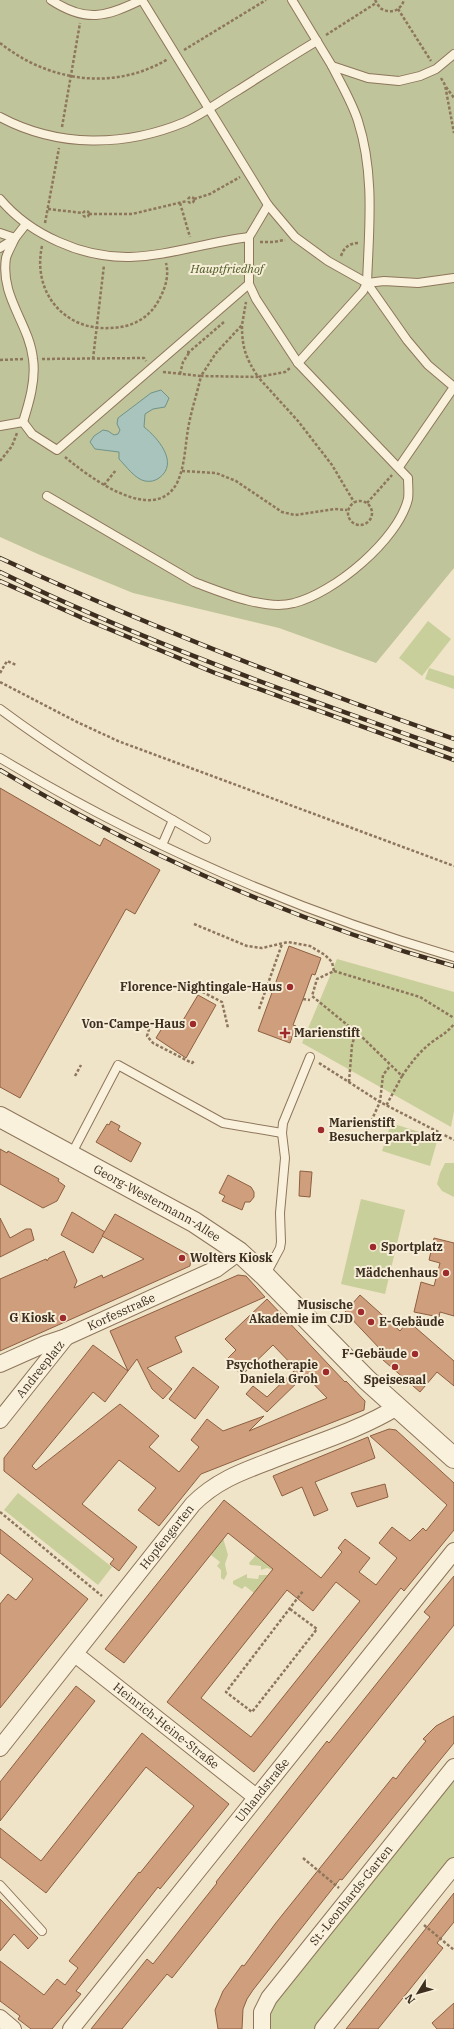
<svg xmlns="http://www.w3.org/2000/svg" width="454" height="2029" font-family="'IBM Plex Serif',serif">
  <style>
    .green { fill: #c9cf9b }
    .cemetery { fill: #bfc49a }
    .water { fill: #a9c4bc; stroke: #6f938a }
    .building { fill: #cf9f7d; stroke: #8d5f41; fill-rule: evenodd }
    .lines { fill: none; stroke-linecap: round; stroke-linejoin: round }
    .service-casing { stroke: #8d765c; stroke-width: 10 }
    .minor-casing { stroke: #8d765c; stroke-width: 18 }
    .tertiary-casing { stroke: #8d765c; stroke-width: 22 }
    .path { stroke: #8d765c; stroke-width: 2.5; stroke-dasharray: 3 2; stroke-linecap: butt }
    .service { stroke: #faf1dc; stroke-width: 8 }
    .minor { stroke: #faf1dc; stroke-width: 16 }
    .tertiary { stroke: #faf1dc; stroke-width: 20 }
    .rail-casing { stroke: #3d2e20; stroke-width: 4.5 }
    .rail { stroke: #f7eed8; stroke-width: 3; stroke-dasharray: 9; stroke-linecap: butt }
    .poi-dot { fill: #9e2a2b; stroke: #f7eed8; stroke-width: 1.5 }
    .labels { text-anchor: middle; stroke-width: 4; stroke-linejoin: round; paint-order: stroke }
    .park-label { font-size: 12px; font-style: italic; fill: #4d5a26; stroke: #f7eed8 }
    .poi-label { font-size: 12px; font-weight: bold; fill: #3d2e20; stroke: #f7eed8; text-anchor: end }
    .street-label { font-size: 12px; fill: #3d2e20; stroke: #f7eed8 }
  </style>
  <rect width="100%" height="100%" fill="#f0e4c8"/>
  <g class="green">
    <path d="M428,621L451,639L422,676L399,658Z"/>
    <path d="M429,668L454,676V689L425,679Z"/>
    <path d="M337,959L454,992V1111L451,1127L302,1043Z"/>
    <path d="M391,1123L438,1138L430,1166L382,1151Z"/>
    <path d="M445,1163H454V1197L442,1191L437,1184L440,1173Z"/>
    <path d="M361,1199L405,1210L385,1294L341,1284Z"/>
    <path d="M18,1493L112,1567L98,1585L4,1510Z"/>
    <path d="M223,1538L228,1555L225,1564L227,1574L224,1580L221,1578V1570L217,1566L220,1562L211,1555Z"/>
    <path d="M256,1555L273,1569L272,1570L267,1568L261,1570V1566L250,1565L249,1563Z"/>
    <path d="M247,1574V1578L258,1579L259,1575H268L254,1593L245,1586L242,1589L233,1584V1581Z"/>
    <path d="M454,1767V1866L323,2029H262L261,2019Z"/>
  </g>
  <path class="cemetery" d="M0,0H454V568L376,663L279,628L133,593L40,555L0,537Z"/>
  <path class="water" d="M161,390L169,398L165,407L153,409L145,414L144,427C157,437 180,463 159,478C155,481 150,482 145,481C135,479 126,466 119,459V452L95,449L90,442L94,436L103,430L108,431L114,435L118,434L120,430L117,424L118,418L151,393Z"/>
  <g class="building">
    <path d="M0,788L100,846L104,838L160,870L135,914L126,909L20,1098L0,1087Z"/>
    <path d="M289,946L321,958L315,975L312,974L303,999L293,1025L296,1026L290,1043L258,1031Z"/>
    <path d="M198,995L216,1005L186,1058L156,1038L167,1020L179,1027Z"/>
    <path d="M111,1121L120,1126L118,1130L141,1143L131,1162L96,1142L107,1124L109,1125Z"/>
    <path d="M0,1149L7,1153L8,1151L59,1179L58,1181L65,1186L57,1201L43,1208L0,1184Z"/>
    <path d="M300,1171L312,1172L310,1197L299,1196Z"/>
    <path d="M228,1175L251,1187L254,1192V1197L250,1202H245L242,1210L222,1201L225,1196L219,1193Z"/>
    <path d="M72,1212L105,1232L93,1253L61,1235Z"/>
    <path d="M115,1214L191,1256L190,1266L0,1351V1279L46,1259L47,1261L49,1258L64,1251L77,1281L74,1288L102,1275L103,1278L144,1259L102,1236Z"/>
    <path d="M0,1218L10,1238L26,1229H31L34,1240L0,1257Z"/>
    <path d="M434,1238L454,1243V1316L440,1312L439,1317L414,1312L421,1282L434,1286L440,1263L429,1260Z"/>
    <path d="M238,1275L246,1276L265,1297L175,1337L182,1352L147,1368L172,1389L163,1399L152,1389L137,1359L128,1371L110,1331Z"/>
    <path d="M360,1295L400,1331L408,1321L454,1361V1386L437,1372L420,1392L383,1360L386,1356L382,1351L345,1312Z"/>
    <path d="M267,1299L345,1382L346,1381L365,1401L364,1410L201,1474L159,1526L138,1510L156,1488L119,1460L82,1504L137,1547L119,1571L110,1564L114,1559L4,1471V1458L93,1345L128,1371L105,1402L93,1392L32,1466L36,1470L120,1404L159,1436L149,1447L179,1472L199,1447L191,1440L207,1419L223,1431L264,1416L249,1431L327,1398L305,1375L267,1412L246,1394L253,1386L267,1397L296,1369L273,1345L242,1375L226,1360L236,1350L225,1339Z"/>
    <path d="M193,1367L219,1387L195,1419L169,1399Z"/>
    <path d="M389,1429L396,1430L454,1483V1530L404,1591L401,1588L254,1772L167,1702L273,1569L228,1533L124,1663L105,1649L224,1500L321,1578L342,1552L338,1548L345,1539L370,1558L359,1572L376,1585L397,1558L379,1543L392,1527L410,1541L423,1528L426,1531L447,1505L370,1436ZM336,1582L360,1601L251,1737L201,1698L287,1590L313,1611Z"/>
    <path d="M368,1437L375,1458L315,1482L328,1510L314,1516L302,1487L282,1496L273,1476Z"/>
    <path d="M385,1484L388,1497L357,1507L351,1493Z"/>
    <path d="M0,1529L88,1599L0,1708V1604L8,1594L16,1600L33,1579L0,1553Z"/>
    <path d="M454,1576V1625L172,1978L167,1974L122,2029H91L147,1959L153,1964L201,1903L217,1883L216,1882L327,1741L329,1743L430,1617L424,1612Z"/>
    <path d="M76,1686L95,1701L0,1821V1782Z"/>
    <path d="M454,1716V1743L342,1880L340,1879L253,1990L247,1999L243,2009L242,2029H218L215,2010L223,1991L234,1976L242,1965L244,1966L275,1924L393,1777L396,1779L405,1767L426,1741L423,1739L436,1726Z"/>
    <path d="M142,1733L229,1804L160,1889L158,1887L76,1991L81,1994L52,2029H31L18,2019L20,2016L0,2001V1961L44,1995L57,1979L65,1985L78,1968L69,1961L139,1872L140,1873L194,1806L146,1767L46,1893L0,1857V1828L41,1861Z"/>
    <path d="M454,1893V1922L437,1943L443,1948L378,2029H346Z"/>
    <path d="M0,1899L38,1938L28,1949L14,1934L0,1951Z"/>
    <path d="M454,2003V2029H437L432,2023Z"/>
  </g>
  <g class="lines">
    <defs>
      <g id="service">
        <path d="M51,0C86,23 106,17 141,0"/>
        <path d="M142,0L268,205L295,237L328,261L367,283L407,340L428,365L454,387L399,467"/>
        <path d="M292,0L332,66L368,78L399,81L420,76L436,69L454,54"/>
        <path d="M0,117C58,148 125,147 185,122C203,114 220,101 237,91C264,74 290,57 317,41"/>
        <path d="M0,199C16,218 36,232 59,242C130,274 178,246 249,237"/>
        <path d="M0,233L15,238L26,224"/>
        <path d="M15,238C12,245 8,251 6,258C0,297 29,323 33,359C36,380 29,403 23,422"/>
        <path d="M0,248L14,239"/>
        <path d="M367,283L384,281L418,283L454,278"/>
        <path d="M298,363L363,291L367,283C369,229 375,174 358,121C352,102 341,84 332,66"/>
        <path d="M23,422L32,434L57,450L249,284V237L268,205"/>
        <path d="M0,426L23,422"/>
        <path d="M47,496L194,582C221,592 265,611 294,603C334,593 398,540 408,499C409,493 408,484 408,478L298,363L256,299L249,284"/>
        <path d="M0,709C55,750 113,786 173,820L162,845"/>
        <path d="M0,758C142,843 295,911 454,957"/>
        <path d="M173,820L206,839"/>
        <path d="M71,1155L118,1065L223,1123L282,1133"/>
        <path d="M265,1276L280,1248L281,1242L280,1213L285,1158L282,1133L283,1123L310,1057"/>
        <path d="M0,1885L42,1931"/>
      </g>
      <g id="minor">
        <path id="s1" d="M0,1364L45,1344L66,1337L216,1269L239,1252"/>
        <path id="s2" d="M0,1420L66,1337"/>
        <path id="s3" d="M75,1654L256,1797"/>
        <path id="s4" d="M0,1748L193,1504C216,1481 241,1472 270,1461C312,1444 358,1431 397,1407"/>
        <path d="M0,2018L13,2029"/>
        <path id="s5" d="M71,2029L454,1551"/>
        <path id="s6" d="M262,2029V2012L269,1998L454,1767"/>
        <path d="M323,2029L454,1866"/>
      </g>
      <g id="tertiary">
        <path id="s7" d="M0,1117L194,1222L239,1252L265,1276L367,1380L454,1458"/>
      </g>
    </defs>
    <use href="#service" class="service-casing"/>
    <use href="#minor" class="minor-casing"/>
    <use href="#tertiary" class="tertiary-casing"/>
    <g class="path">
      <path d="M375,0L380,8C390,14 400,12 404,0"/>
      <path d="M398,9L431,61"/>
      <path d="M326,35L376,3"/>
      <path d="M0,43C48,81 113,92 168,59"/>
      <path d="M184,50L266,0"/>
      <path d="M441,78L445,85L454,133"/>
      <path d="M446,87L454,98"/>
      <path d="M62,127L80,23"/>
      <circle cx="191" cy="200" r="3"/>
      <path d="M194,199L210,194L240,177"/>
      <path d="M180,203L190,237"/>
      <path d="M48,209L83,213"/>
      <circle cx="86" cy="214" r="3"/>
      <path d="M89,214H132L187,201"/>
      <path d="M45,223L59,148"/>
      <path d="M260,242H273L285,240"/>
      <path d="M42,246C32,292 64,331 111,328C133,327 150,318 160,298C166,286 169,275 166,263"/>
      <path d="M341,256C344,247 350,243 359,243"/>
      <path d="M242,326C242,348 246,358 258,377L285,372L290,368"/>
      <path d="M187,352H189L224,322"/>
      <path d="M42,359L144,358L146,361"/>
      <path d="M93,359L104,265"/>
      <path d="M0,360L23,359"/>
      <path d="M163,372L201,376L216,353L242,325L246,302"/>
      <path d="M180,374L183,362L189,353"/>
      <path d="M65,457C89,477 154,526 177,483C185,466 185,447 188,429C191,411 197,394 201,376L258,377L298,421L332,465L354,502"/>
      <path d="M0,461L12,446L17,433"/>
      <path d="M182,471L216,473L236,481L282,512L295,515L335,509L347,510"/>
      <path d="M104,485L116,470"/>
      <circle cx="360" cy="513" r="12"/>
      <path d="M367,503L392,475"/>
      <path d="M0,673L7,661L16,665"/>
      <path d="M0,682L77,722L118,741L454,866"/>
      <path d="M194,924L247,946L262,948L288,942L310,946L325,955L332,962L334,971L317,979L312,996L362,1037L402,1076L386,1106"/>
      <path d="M334,971L420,997L454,1018"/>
      <path d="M189,985L222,1002L228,1028"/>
      <path d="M303,999L310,1000"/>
      <path d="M259,1009L282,944"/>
      <path d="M140,1024L149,1029L147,1036L153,1043L192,1063L194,1061"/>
      <path d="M319,1063L380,1102L454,1140"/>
      <path d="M75,1076L81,1065"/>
      <path d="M402,1076C411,1063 419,1052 432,1042C440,1036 447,1033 454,1024"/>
      <path d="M349,1082L352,1045L356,1032"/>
      <path d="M367,1130L380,1102L383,1075L390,1066"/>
      <path d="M0,1512L102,1596"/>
      <path d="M290,1609L317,1629L252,1712L226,1692L303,1591"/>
      <path d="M303,1858L339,1888"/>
      <path d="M424,1925L454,1950"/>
    </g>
    <use href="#service" class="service"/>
    <use href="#minor" class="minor"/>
    <use href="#tertiary" class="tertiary"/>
    <defs>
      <g id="rail">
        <path d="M0,558C148,626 300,685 454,739"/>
        <path d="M0,572C146,643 301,697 454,751"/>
        <path d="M0,581L87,620L215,673L454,760"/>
        <path d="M0,770C139,853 298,923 454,966"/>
      </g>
    </defs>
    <use href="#rail" class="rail-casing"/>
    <use href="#rail" class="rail"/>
  </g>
  <g class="poi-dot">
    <circle cx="290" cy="987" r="4"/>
    <circle cx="193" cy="1024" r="4"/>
    <path d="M283 1027h4v4h4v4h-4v4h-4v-4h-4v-4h4z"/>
    <circle cx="321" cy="1130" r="4"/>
    <circle cx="373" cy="1247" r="4"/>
    <circle cx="182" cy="1258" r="4"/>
    <circle cx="446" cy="1273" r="4"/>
    <circle cx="361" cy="1312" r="4"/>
    <circle cx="63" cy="1318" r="4"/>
    <circle cx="371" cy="1322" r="4"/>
    <circle cx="415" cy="1354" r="4"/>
    <circle cx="395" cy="1367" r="4"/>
    <circle cx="326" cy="1372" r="4"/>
  </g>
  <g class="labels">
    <g class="park-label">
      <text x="227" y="273">Hauptfriedhof</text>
    </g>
    <g class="poi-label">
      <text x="282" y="991">Florence-Nightingale-Haus</text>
      <text x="185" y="1028">Von-Campe-Haus</text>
      <text x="294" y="1037" text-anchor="start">Marienstift</text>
      <text x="329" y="1127" text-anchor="start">Marienstift<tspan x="329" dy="14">Besucherparkplatz</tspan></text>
      <text x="381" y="1251" text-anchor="start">Sportplatz</text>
      <text x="190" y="1262" text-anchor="start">Wolters Kiosk</text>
      <text x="438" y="1277">Mädchenhaus</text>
      <text x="353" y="1309">Musische<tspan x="353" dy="14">Akademie im CJD</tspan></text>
      <text x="55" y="1322">G Kiosk</text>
      <text x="379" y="1326" text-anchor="start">E-Gebäude</text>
      <text x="407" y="1358">F-Gebäude</text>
      <text x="318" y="1369">Psychotherapie<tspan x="318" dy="14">Daniela Groh</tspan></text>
      <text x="395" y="1384" text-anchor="middle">Speisesaal</text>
    </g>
    <g class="street-label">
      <text dy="4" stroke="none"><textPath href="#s7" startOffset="179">Georg-Westermann-Allee</textPath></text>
      <text dy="4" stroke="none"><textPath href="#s1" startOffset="132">Korfesstraße</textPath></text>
      <text dy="4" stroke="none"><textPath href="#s2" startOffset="65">Andreeplatz</textPath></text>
      <text dy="4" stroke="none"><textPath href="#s4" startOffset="269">Hopfengarten</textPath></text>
      <text dy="4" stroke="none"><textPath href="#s3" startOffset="116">Heinrich-Heine-Straße</textPath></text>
      <text dy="4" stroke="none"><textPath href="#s5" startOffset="306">Uhlandstraße</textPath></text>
      <text dy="4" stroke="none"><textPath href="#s6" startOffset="164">St.-Leonhards-Garten</textPath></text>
    </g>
  </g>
  <g transform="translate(418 1993) rotate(233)" stroke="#f7eed8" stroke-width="3" paint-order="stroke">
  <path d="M0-3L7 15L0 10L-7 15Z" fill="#3d2e20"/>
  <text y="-6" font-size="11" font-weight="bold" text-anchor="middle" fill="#3d2e20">N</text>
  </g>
</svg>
